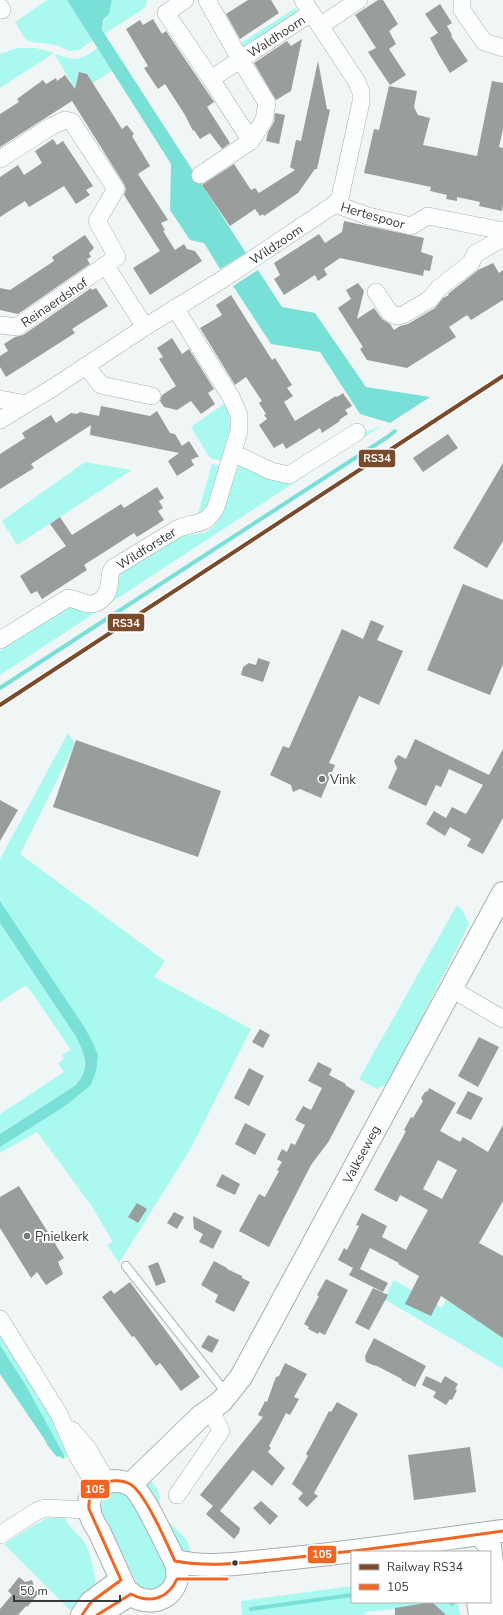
<svg xmlns="http://www.w3.org/2000/svg" width="503" height="1615" font-family="'Nunito Sans',sans-serif">
  <style>
    .green { fill: #aaf9f1 }
    .water { fill: #78e0d6 }
    .lines { fill: none; stroke-linecap: round; stroke-linejoin: round }
    .stream { stroke: #78e0d6; stroke-width: 4 }
    .building { fill: #999d9c; fill-rule: evenodd }
    .lane-casing { stroke: #aaaeae; stroke-width: 10 }
    .street-casing { stroke: #aaaeae; stroke-width: 18 }
    .secondary-casing { stroke: #aaaeae; stroke-width: 24 }
    .lane { stroke: #fdfefe; stroke-width: 8 }
    .street { stroke: #fdfefe; stroke-width: 17 }
    .secondary { stroke: #fdfefe; stroke-width: 22 }
    .bus-1-casing { stroke: #fff; stroke-width: 6 }
    .bus-1 { stroke: #f26522; stroke-width: 3 }
    .rail-1-casing { stroke: #fff; stroke-width: 7 }
    .rail-1 { stroke: #7a4b2a; stroke-width: 4 }
    .poi-dot { fill: #787c7b; stroke: #fff; stroke-width: 1.5 }
    .bus-dot { fill: #373b3a; stroke: #fff; stroke-width: 1.5 }
    .labels { text-anchor: middle; stroke-width: 4; stroke-linejoin: round; paint-order: stroke }
    .street-label { font-size: 13px; fill: #373b3a; stroke: #fff }
    .poi-label { font-size: 13px; fill: #373b3a; stroke: #fff; text-anchor: start }
    .line-badge { stroke: #fff; stroke-width: 1.5 }
    .badge-label { font-size: 11px; text-anchor: middle; font-weight: bold; fill: #fff }
  </style>
  <rect width="100%" height="100%" fill="#f0f6f5"/>
  <g class="green">
    <path d="M47,0H67L93,40L79,50L69,51L57,45L32,42L25,39L15,22Z"/>
    <path d="M112,0H147L146,6L142,10L104,34C100,25 105,21 109,13C111,9 111,4 112,0Z"/>
    <path d="M295,8L299,13L244,48L241,43Z"/>
    <path d="M17,48H36L54,53L0,88V54Z"/>
    <path d="M98,48L112,71L77,93L55,55L56,54C76,62 80,60 98,48Z"/>
    <path d="M228,401L232,414V428L222,461L210,458L191,427Z"/>
    <path d="M381,426L0,675V651L65,607L73,604L87,608L118,572L174,537L204,533L213,527L220,518L238,466L289,478L358,435Z"/>
    <path d="M85,462L132,470L17,545L2,521Z"/>
    <path d="M212,464L221,466L209,507L197,517Z"/>
    <path d="M68,733L75,744L20,854L165,961L154,977L251,1029L192,1146L119,1263L107,1245L113,1242L91,1205L37,1132L0,1153V1147L91,1085L83,1025L0,901V859Z"/>
    <path d="M457,905L463,911L469,924L389,1083L377,1089L359,1079Z"/>
    <path d="M0,923L75,1035C85,1055 90,1066 76,1085L0,1134V1114L64,1072L58,1063L64,1059L62,1055L71,1050L35,997L26,985L0,1002Z"/>
    <path d="M394,1280L442,1308L446,1300L503,1337V1369L384,1299Z"/>
    <path d="M0,1334L56,1425L71,1455L64,1458V1455L25,1384L0,1345Z"/>
    <path d="M146,1474L158,1490L162,1515L187,1540L193,1560L183,1558L139,1482Z"/>
    <path d="M116,1492H123L130,1498L167,1570C165,1586 151,1598 137,1583L100,1512L101,1505L104,1497Z"/>
    <path d="M47,1518H65C70,1531 82,1535 86,1545C91,1555 98,1583 95,1593L70,1610L4,1544L38,1523Z"/>
    <path d="M352,1586V1602H458L460,1615H436L433,1605L365,1612V1615H242L241,1601Z"/>
  </g>
  <g class="water">
    <path d="M67,0H112L109,14L103,20L102,30L246,253L220,269L204,243L190,240L170,210L171,164Z"/>
    <path d="M258,270L282,307L315,313L366,387L430,397L390,423L360,414L320,352L271,344L233,286Z"/>
    <path d="M0,901L83,1025L92,1041L98,1055L96,1071L91,1085L65,1106L0,1147V1134L76,1085C91,1066 85,1055 75,1035L0,923Z"/>
    <path d="M0,1345L25,1384L64,1455V1458L63,1459L59,1456L57,1457L48,1446L45,1440L0,1374Z"/>
  </g>
  <g class="lines">
    <g class="stream">
      <path d="M0,688L389,436L395,431"/>
      <path d="M451,1602L452,1604"/>
      <path d="M251,1609L352,1595"/>
    </g>
  </g>
  <g class="building">
    <path d="M248,0H271L279,13L240,39L226,14Z"/>
    <path d="M378,0H383L398,24L389,31L396,44L389,49L406,75L390,85L368,52L376,48L355,15Z"/>
    <path d="M440,4L452,23L447,26L452,35L451,36L468,61L450,73L439,55L430,38L438,33L425,14Z"/>
    <path d="M153,19L162,34L166,31L214,102L207,107L230,143L222,149L210,133L200,139L194,130L193,131L185,115L165,84L158,89L144,68L148,66L126,29L140,20L143,25Z"/>
    <path d="M302,39L291,91L276,100L254,63L287,41L291,46Z"/>
    <path d="M318,61L327,109L330,110L317,169H315L298,193L264,216L263,214L260,216L255,209L230,226L202,185L234,164L251,190L255,188L259,193L295,170L290,167L296,140L301,141Z"/>
    <path d="M79,72L87,74L122,129L127,125L134,134L132,136L150,166L138,174L168,220L161,223L165,230L163,231L175,250L184,244L187,249L195,251L202,261L150,295L133,268L160,251L124,195L126,189L124,184L72,101L0,147V114L19,102L17,99L43,80L46,84L56,78L57,81L65,75L75,89Z"/>
    <path d="M492,81L503,83V129L499,147L503,148V205L502,211L479,206L480,202L457,197V201L446,199L447,195L430,191L431,187L364,173L374,129L379,130L389,86L417,91L414,107L418,115L430,118L423,145L477,156Z"/>
    <path d="M275,113L285,115L279,144L266,141L268,132L274,122Z"/>
    <path d="M53,139L57,145L63,141L93,186L86,190L90,195L76,204L64,186L29,207L25,201L0,217V177L18,165L24,175L42,163L35,151Z"/>
    <path d="M344,221L424,238L421,252L433,256L430,271L424,270L423,276L340,258L324,269L327,275L318,281L315,275L284,295L274,279L280,275L274,263L319,234L325,243L342,232Z"/>
    <path d="M85,235L94,248L89,253L91,257L87,259L90,264L18,314L0,310V288L10,290L54,261L52,257Z"/>
    <path d="M493,263L499,273L503,270V300L471,320L467,315L449,327L456,337L407,368L367,360L360,349L363,347L338,308L351,299L346,290L358,283L364,291L357,319L374,308L382,319L390,324L394,330L400,326L408,324L435,308L443,298L449,295L448,294L478,270Z"/>
    <path d="M91,288L92,290L96,288L108,306L72,329L75,333L6,377L0,367V356L8,351L4,344L15,337L23,335Z"/>
    <path d="M231,295L272,360L275,358L292,385L287,388L293,396L284,402L295,421L336,396L337,397L343,393L352,406L345,410L348,414L339,420L340,421L322,433L320,428L286,449L283,443L274,448L259,425L267,419L264,415L266,414L259,403L262,401L246,377L235,385L200,328L222,315L216,305Z"/>
    <path d="M172,338L182,354L189,349L214,389L208,393L215,404L201,414L191,401L177,410L164,407L160,401L162,395L176,386L159,359L163,357L157,348Z"/>
    <path d="M101,406L150,416L157,411L170,433L175,434L182,446L189,441L199,457H197L191,460L194,465L177,476L168,461L179,453L90,435L91,425L31,464L34,468L0,489V454L25,438L22,433L51,415L56,423L71,413L77,414L80,412L99,416Z"/>
    <path d="M448,434L458,448L423,472L413,458Z"/>
    <path d="M503,463V541L487,568L453,548Z"/>
    <path d="M157,487L164,498L159,501L163,508L158,511L164,520L137,537L134,533L120,542L84,565L87,570L42,599L37,591L31,594L20,576L66,546L50,524L60,517L72,535L121,504L124,508Z"/>
    <path d="M463,584L503,600V664L490,695L427,670Z"/>
    <path d="M371,620L384,626L377,640L403,651L379,705L359,696L329,763L335,765L321,798L300,789L293,792L291,785L270,775L283,746L289,748L342,629L363,639Z"/>
    <path d="M258,658L270,662L263,682L241,675L243,667L249,663L256,665Z"/>
    <path d="M415,739L489,775L503,749V818L483,854L467,846L471,839L450,827L445,836L426,824L434,811L446,818L452,807L466,814L483,785L449,769L441,787L436,785L426,806L388,788L397,768L394,761L398,755L406,759Z"/>
    <path d="M76,740L221,791L198,857L53,807Z"/>
    <path d="M0,800L18,810L0,841Z"/>
    <path d="M260,1029L270,1035L263,1048L252,1042Z"/>
    <path d="M479,1037L499,1047L478,1087L458,1076Z"/>
    <path d="M318,1062L332,1069L329,1075L346,1084L345,1085L355,1091L329,1141L311,1165L269,1247L239,1231L259,1194L265,1197L279,1171L277,1170L282,1162L277,1159L282,1149L287,1152L291,1143L295,1145L305,1125L295,1120L303,1106L311,1110L322,1088L308,1081Z"/>
    <path d="M249,1068L264,1076L249,1106L234,1098Z"/>
    <path d="M429,1088L456,1103L440,1131L460,1142L463,1137L488,1152L503,1125V1201L479,1243L503,1256V1338L441,1296L431,1316L405,1304L419,1276L398,1264L399,1263L370,1248L360,1269L388,1283L383,1292L349,1275L353,1268L338,1260L344,1248L347,1250L359,1226L356,1225L362,1213L387,1226L382,1237L406,1250L428,1210L400,1195L397,1202L374,1190L405,1133L406,1131L404,1130L411,1117L413,1118L423,1101L421,1098L425,1092L428,1091ZM438,1160L457,1170L442,1199L423,1189Z"/>
    <path d="M468,1091L483,1098L471,1120L456,1113Z"/>
    <path d="M245,1123L266,1134L255,1155L235,1144Z"/>
    <path d="M222,1174L240,1184L235,1195L216,1186Z"/>
    <path d="M19,1186L64,1258L58,1262L63,1274L46,1285L37,1272L31,1278L0,1228V1197Z"/>
    <path d="M137,1203L147,1209L138,1223L128,1217Z"/>
    <path d="M174,1212L184,1217L177,1229L167,1223Z"/>
    <path d="M193,1216L222,1231L213,1249L199,1242L203,1234L194,1229Z"/>
    <path d="M214,1261L227,1268V1269L242,1276V1278L250,1282L234,1312L215,1302L218,1295L201,1285Z"/>
    <path d="M158,1262L166,1282L156,1286L148,1266Z"/>
    <path d="M326,1279L348,1290L325,1335L319,1332L318,1334L308,1329L309,1327L304,1324L319,1296L317,1295Z"/>
    <path d="M130,1282L200,1377L181,1391L160,1363L156,1366L134,1336L132,1337L102,1297L111,1290L114,1294Z"/>
    <path d="M373,1288L388,1295L369,1330L355,1323Z"/>
    <path d="M208,1335L219,1340L212,1353L201,1347Z"/>
    <path d="M374,1338L426,1366L415,1387L401,1380L402,1379L375,1365V1366L366,1362L365,1356Z"/>
    <path d="M285,1363L307,1374L294,1397L299,1399L290,1415L286,1413L269,1446L271,1448L268,1452L285,1468L272,1486L253,1470L220,1511L240,1528L239,1533L234,1539L206,1514L213,1506L200,1495L263,1417L258,1415L265,1401L267,1402L274,1382L276,1377L279,1376Z"/>
    <path d="M426,1376L441,1383L445,1376L458,1384L455,1389L457,1390L452,1400L450,1399L446,1405L433,1397L436,1392L422,1385Z"/>
    <path d="M337,1402L358,1414L314,1493L318,1496L307,1507L298,1499L303,1493L292,1484L308,1456L306,1454L315,1438L329,1411L331,1412Z"/>
    <path d="M470,1447L476,1492L414,1500L408,1455Z"/>
    <path d="M261,1501L278,1516L270,1525L253,1508Z"/>
    <path d="M19,1577L25,1582L32,1580L35,1590L39,1593L27,1607L26,1606L18,1615H0V1609L12,1595L8,1591Z"/>
    <path d="M432,1602L446,1615H395V1608Z"/>
  </g>
  <g class="lines">
    <defs>
      <path id="lane" d="M126,1266L227,1394"/>
      <g id="street">
        <path d="M185,0L166,13L211,79L251,141"/>
        <path d="M462,0V10L484,42L503,48"/>
        <path d="M0,7L2,10"/>
        <path d="M320,26L359,0"/>
        <path d="M211,79L311,13"/>
        <path d="M0,159L50,127L65,120L72,122L116,189L97,221L117,257L17,327L0,325"/>
        <path d="M200,175L251,141L264,120L267,103L240,59L207,0"/>
        <path d="M335,204L368,216L411,226L428,216L503,231"/>
        <path d="M106,266L145,327"/>
        <path d="M376,292L390,313L397,316L403,315L430,299L439,288L471,263L475,254L503,238"/>
        <path d="M86,366L101,385L152,396"/>
        <path d="M0,399L26,404"/>
        <path d="M0,420L54,387L145,327L223,279L335,204L340,198L361,102V92L357,82L303,0"/>
        <path d="M233,453L271,471L289,475L357,432"/>
        <path d="M0,640L68,598C75,599 82,603 89,604C99,605 108,595 109,586C111,579 108,575 113,568L177,529C194,521 205,528 216,507L239,431V415L231,397L175,308"/>
        <path d="M450,988L503,1019"/>
        <path d="M0,1319L59,1414L77,1455L97,1488"/>
        <path d="M72,1430L88,1449L107,1482"/>
        <path d="M177,1495L221,1431L211,1410"/>
        <path d="M0,1535L37,1511L45,1508L89,1510"/>
      </g>
      <g id="secondary">
        <path d="M111,1481C117,1481 124,1481 129,1484C142,1489 167,1547 175,1561C185,1587 162,1608 137,1598C132,1596 128,1592 125,1588L99,1531C85,1512 83,1488 111,1481Z"/>
        <path d="M131,1484L200,1417L222,1401L241,1377L503,893"/>
        <path d="M479,1534L490,1546L498,1615"/>
        <path d="M175,1561C207,1569 241,1563 274,1560C351,1553 427,1541 503,1531"/>
        <path d="M478,1602L480,1615"/>
        <path d="M82,1615L91,1602L121,1580"/>
        <path d="M97,1615L131,1594"/>
      </g>
    </defs>
    <use href="#lane" class="lane-casing"/>
    <use href="#street" class="street-casing"/>
    <use href="#secondary" class="secondary-casing"/>
    <use href="#lane" class="lane"/>
    <use href="#street" class="street"/>
    <use href="#secondary" class="secondary"/>
    <defs>
      <g id="bus-1">
        <path d="M82,1615L91,1602L121,1580L89,1509C88,1498 91,1491 100,1485C108,1480 121,1479 130,1484C145,1492 167,1544 175,1561C213,1568 251,1562 290,1558C361,1551 432,1541 503,1531"/>
        <path d="M97,1615L131,1594C150,1604 168,1599 177,1579H227"/>
      </g>
    </defs>
    <use href="#bus-1" class="bus-1-casing"/>
    <use href="#bus-1" class="bus-1"/>
    <defs>
      <path id="rail-1" d="M0,705L503,376"/>
    </defs>
    <use href="#rail-1" class="rail-1-casing"/>
    <use href="#rail-1" class="rail-1"/>
  </g>
  <g class="poi-dot">
    <circle cx="322" cy="779" r="4"/>
    <circle cx="27" cy="1236" r="4"/>
  </g>
  <circle class="bus-dot" cx="235" cy="1563" r="3.5"/>
  <g class="labels">
    <g class="street-label">
      <text transform="translate(276 36) rotate(-33)" y="5">Waldhoorn</text>
      <text transform="translate(373 215) rotate(16)" y="5">Hertespoor</text>
      <text transform="translate(276 244) rotate(-34)" y="5">Wildzoom</text>
      <text transform="translate(54 302) rotate(-34)" y="5">Reinaerdshof</text>
      <text transform="translate(146 548) rotate(-32)" y="5">Wildforster</text>
      <text transform="translate(361 1154) rotate(-62)" y="5">Valkseweg</text>
    </g>
    <g class="poi-label">
      <text x="330" y="784">Vink</text>
      <text x="35" y="1241">Pnielkerk</text>
    </g>
  </g>
  <g class="line-badge">
    <rect x="358" y="449" width="38" height="19" rx="4" fill="#7a4b2a"/>
    <rect x="107" y="613" width="38" height="19" rx="4" fill="#7a4b2a"/>
    <rect x="80" y="1479" width="30" height="20" rx="4" fill="#f26522"/>
    <rect x="307" y="1545" width="30" height="19" rx="4" fill="#f26522"/>
  </g>
  <g class="badge-label">
    <text x="377" y="462">RS34</text>
    <text x="126" y="627">RS34</text>
    <text x="95" y="1493">105</text>
    <text x="322" y="1558">105</text>
  </g>
  <rect x="351" y="1551" width="140" height="52" fill="#ffffff" stroke="#afb1b0"/>
  <rect x="359" y="1564" width="20" height="6" fill="#7a4b2a" stroke="#afb1b0"/>
  <text x="387" y="1571" font-size="12" fill="#373b3a">Railway RS34</text>
  <rect x="359" y="1584" width="20" height="6" fill="#f26522" stroke="#afb1b0"/>
  <text x="387" y="1591" font-size="12" fill="#373b3a">105</text>
  <path d="M14 1595v6h106v-6" fill="none" stroke="#373b3a" stroke-width="2"/>
  <text x="20" y="1595" font-size="12" fill="#373b3a" stroke="#ffffff" stroke-width="3" paint-order="stroke">50 m</text>
</svg>
